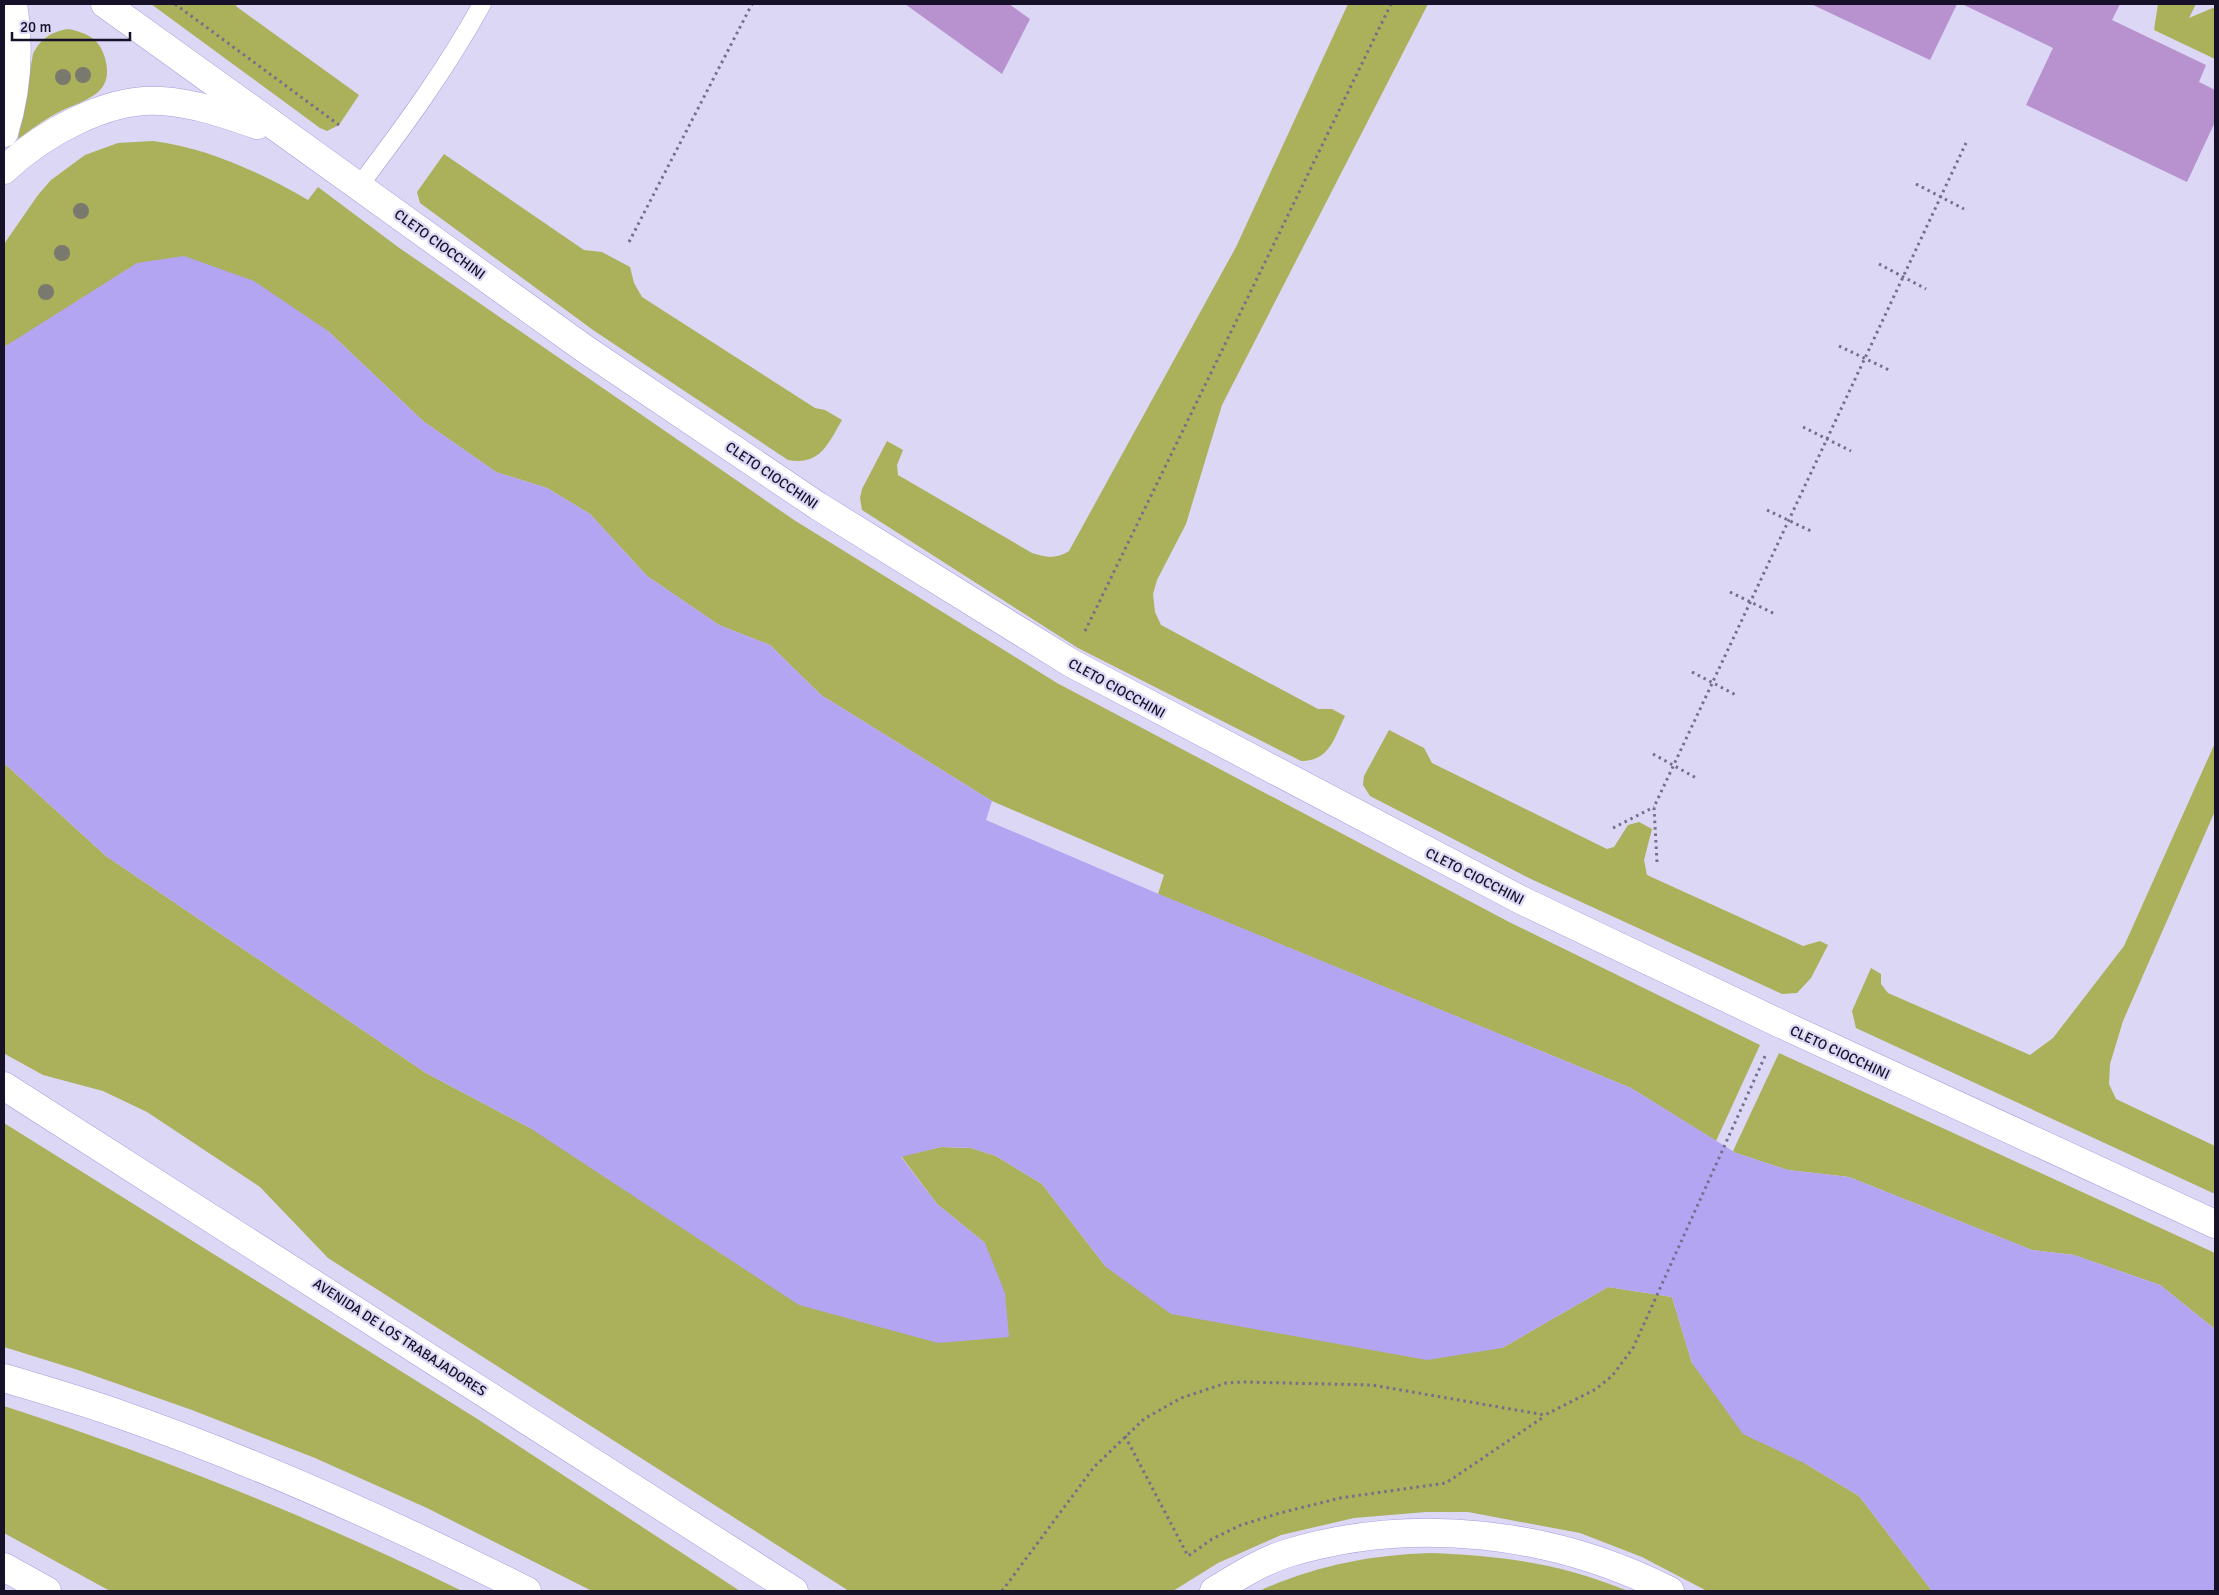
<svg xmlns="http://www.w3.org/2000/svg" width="2219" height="1595" font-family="Signika,sans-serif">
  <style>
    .green { fill: #abb05a }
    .water { fill: #b4a5f2 }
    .building { fill: #b891cf }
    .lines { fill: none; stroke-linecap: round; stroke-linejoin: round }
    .service-casing { stroke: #a89bdf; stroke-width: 19 }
    .minor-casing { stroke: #a89bdf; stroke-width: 29 }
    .secondary-casing { stroke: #a89bdf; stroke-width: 29 }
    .primary-casing { stroke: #a89bdf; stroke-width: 29 }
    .path { stroke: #746f8a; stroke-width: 3; stroke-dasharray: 2.5 4; stroke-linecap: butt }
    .service { stroke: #fff; stroke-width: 18 }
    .minor { stroke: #fff; stroke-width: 28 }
    .secondary { stroke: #fff; stroke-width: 28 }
    .primary { stroke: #fff; stroke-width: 28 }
    .tree { fill: #7a796e }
    .labels { text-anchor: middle; stroke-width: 4.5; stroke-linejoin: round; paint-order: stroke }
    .street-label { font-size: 14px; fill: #161029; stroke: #dbd7f4 }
  </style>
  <rect width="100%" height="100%" fill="#dbd7f4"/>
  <g class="green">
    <path d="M151,4H235L237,7L359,95L339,125L327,131L320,128Z"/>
    <path d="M1348,4H1428L1222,405L1186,524L1157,580L1153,594L1155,612L1161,625L1318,709H1332L1345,716C1334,738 1330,761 1301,761L1078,648L862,510L860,498L862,489L887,441L903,450L897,465L898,475L1032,553C1047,558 1056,559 1069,551L1236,247Z"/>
    <path d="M2158,4H2196L2189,18L2215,7V59L2154,30Z"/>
    <path d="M68,29C84,32 99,38 104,55C117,94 86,99 61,111C45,119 32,129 18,139L33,54C41,38 51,32 68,29Z"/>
    <path d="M153,141C208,148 261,173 308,200L318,187L398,247L794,520L1057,683L1511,923L1760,1045L1716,1141L1631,1088L1158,894L1164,875L992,801L821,695L770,645L719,625L647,576L590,514L547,488L496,472L423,421L328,331L42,325L4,347V244L38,195L51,180L85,155L118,143Z"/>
    <path d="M444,154L584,250L602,252L630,267L634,283L642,297L815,408L825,410L842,420C828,444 820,466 788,460L593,330L420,203L417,192Z"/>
    <path d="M1389,730L1424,748L1432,763L1607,849L1614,847L1628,825L1639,822L1652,829L1644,860L1647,875L1803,946L1820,941L1828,945L1811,978L1797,993L1782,994L1531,879L1370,796L1363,785L1364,776Z"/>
    <path d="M2215,743V811L2123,1021L2110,1064L2109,1084L2116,1099L2215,1146V1194L1856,1028L1852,1011L1871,968L1881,974V984L1888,993L2030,1055L2053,1038L2124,946Z"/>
    <path d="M4,763L106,856L426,1073L530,1128L985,1243L937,1204L901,1156L941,1147L971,1148L996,1156L1042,1184L1106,1267L1502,1348L1608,1287L1672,1297L1692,1363L1806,1464L1859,1496L1932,1591H1707L1642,1557L1580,1533L1468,1512H1426L1354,1518L1281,1535L1218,1563L1173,1591H849L328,1258L260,1187L147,1112L103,1091L43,1075L5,1054Z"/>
    <path d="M1779,1053L2215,1253V1329L2160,1285L2074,1255L2032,1250L1849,1177L1788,1170L1736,1153L1733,1151Z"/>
    <path d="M4,1123L479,1420L740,1591H592L427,1508L315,1458L192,1410L78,1370L4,1347Z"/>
    <path d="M4,1406C160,1457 314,1518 462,1591H110L4,1533Z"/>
    <path d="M1430,1553C1504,1556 1559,1563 1628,1591H1259C1314,1566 1370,1555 1430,1553Z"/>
  </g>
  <path class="water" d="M184,256L254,281L328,331L423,421L496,472L547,488L590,514L647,576L719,625L770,645L821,695L992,801L986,820L1154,892L1631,1088L1736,1153L1788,1170L1849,1177L2032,1250L2074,1255L2160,1285L2215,1329V1591H1932L1859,1496L1806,1464L1743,1434L1692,1363L1672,1297L1608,1287L1502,1348L1427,1360L1171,1314L1106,1267L1042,1184L996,1156L971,1148L941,1147L901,1157L937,1204L985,1243L1005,1293L1009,1337L938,1343L799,1305L530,1128L426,1073L106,856L4,763V347L137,263Z"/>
  <g class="building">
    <path d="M905,4H1009L1030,19L1002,74Z"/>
    <path d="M1811,4H1957L1930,60Z"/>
    <path d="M1962,4H2120L2112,20L2206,65L2199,82L2215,90V122L2187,182L2026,105L2053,48Z"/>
  </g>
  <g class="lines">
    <defs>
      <path id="service" d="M359,186C403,128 447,68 482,4"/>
      <g id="minor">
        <path d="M105,4L585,349L818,506L1071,663L1523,901L1781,1024L2215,1224"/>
        <path d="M4,133C18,89 20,48 13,4"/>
        <path d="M4,170C42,134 107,97 161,101C194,103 226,114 257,125"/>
      </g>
      <path id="secondary" d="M4,1567L47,1591"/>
      <g id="primary">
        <path d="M4,1086L794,1591"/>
        <path d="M4,1378C41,1389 79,1400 116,1413C257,1462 394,1524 527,1591"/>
        <path d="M1214,1591C1237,1577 1262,1561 1288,1553C1414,1515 1554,1532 1670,1591"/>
      </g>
    </defs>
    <use href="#service" class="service-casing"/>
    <use href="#minor" class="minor-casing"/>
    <use href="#secondary" class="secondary-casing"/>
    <use href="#primary" class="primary-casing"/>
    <g class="path">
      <path d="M175,4L339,125"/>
      <path d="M1916,184L1964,209"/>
      <path d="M629,242L752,4"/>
      <path d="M1879,264L1926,289"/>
      <path d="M1839,346L1889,370"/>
      <path d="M1803,427L1851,451"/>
      <path d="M1767,510L1813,532"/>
      <path d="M1730,592L1775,614"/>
      <path d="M1085,631L1391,4"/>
      <path d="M1692,672L1736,695"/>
      <path d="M1653,754L1698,779"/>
      <path d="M1613,828L1654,807"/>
      <path d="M1657,862L1654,807L1966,143"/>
      <path d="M1125,1436L1188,1556L1212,1539L1241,1525L1280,1513L1340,1498L1446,1483L1545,1416"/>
      <path d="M1002,1591L1094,1467L1144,1419L1181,1398L1226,1383L1243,1382L1372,1385L1545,1415L1596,1389L1612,1376L1633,1348L1766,1054"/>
    </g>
    <use href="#service" class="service"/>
    <use href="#minor" class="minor"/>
    <use href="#secondary" class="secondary"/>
    <use href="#primary" class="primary"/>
  </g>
  <g class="tree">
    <circle cx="83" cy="75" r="8"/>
    <circle cx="63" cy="77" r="8"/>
    <circle cx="81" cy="211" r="8"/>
    <circle cx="62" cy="253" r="8"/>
    <circle cx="46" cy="292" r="8"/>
  </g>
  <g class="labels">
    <g class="street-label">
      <text transform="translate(440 244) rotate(36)" y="5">CLETO CIOCCHINI</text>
      <text transform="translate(772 475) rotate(34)" y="5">CLETO CIOCCHINI</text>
      <text transform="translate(1117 688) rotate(29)" y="5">CLETO CIOCCHINI</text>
      <text transform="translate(1475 876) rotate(27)" y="5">CLETO CIOCCHINI</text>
      <text transform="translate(1840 1052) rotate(25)" y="5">CLETO CIOCCHINI</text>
      <text transform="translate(400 1337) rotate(33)" y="5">AVENIDA DE LOS TRABAJADORES</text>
    </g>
  </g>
  <rect width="2219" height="1595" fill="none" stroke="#161029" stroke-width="10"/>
  <path d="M12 32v8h118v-8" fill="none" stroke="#161029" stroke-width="2.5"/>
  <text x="20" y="32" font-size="15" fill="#161029" stroke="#dbd7f4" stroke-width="4" paint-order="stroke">20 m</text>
</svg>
